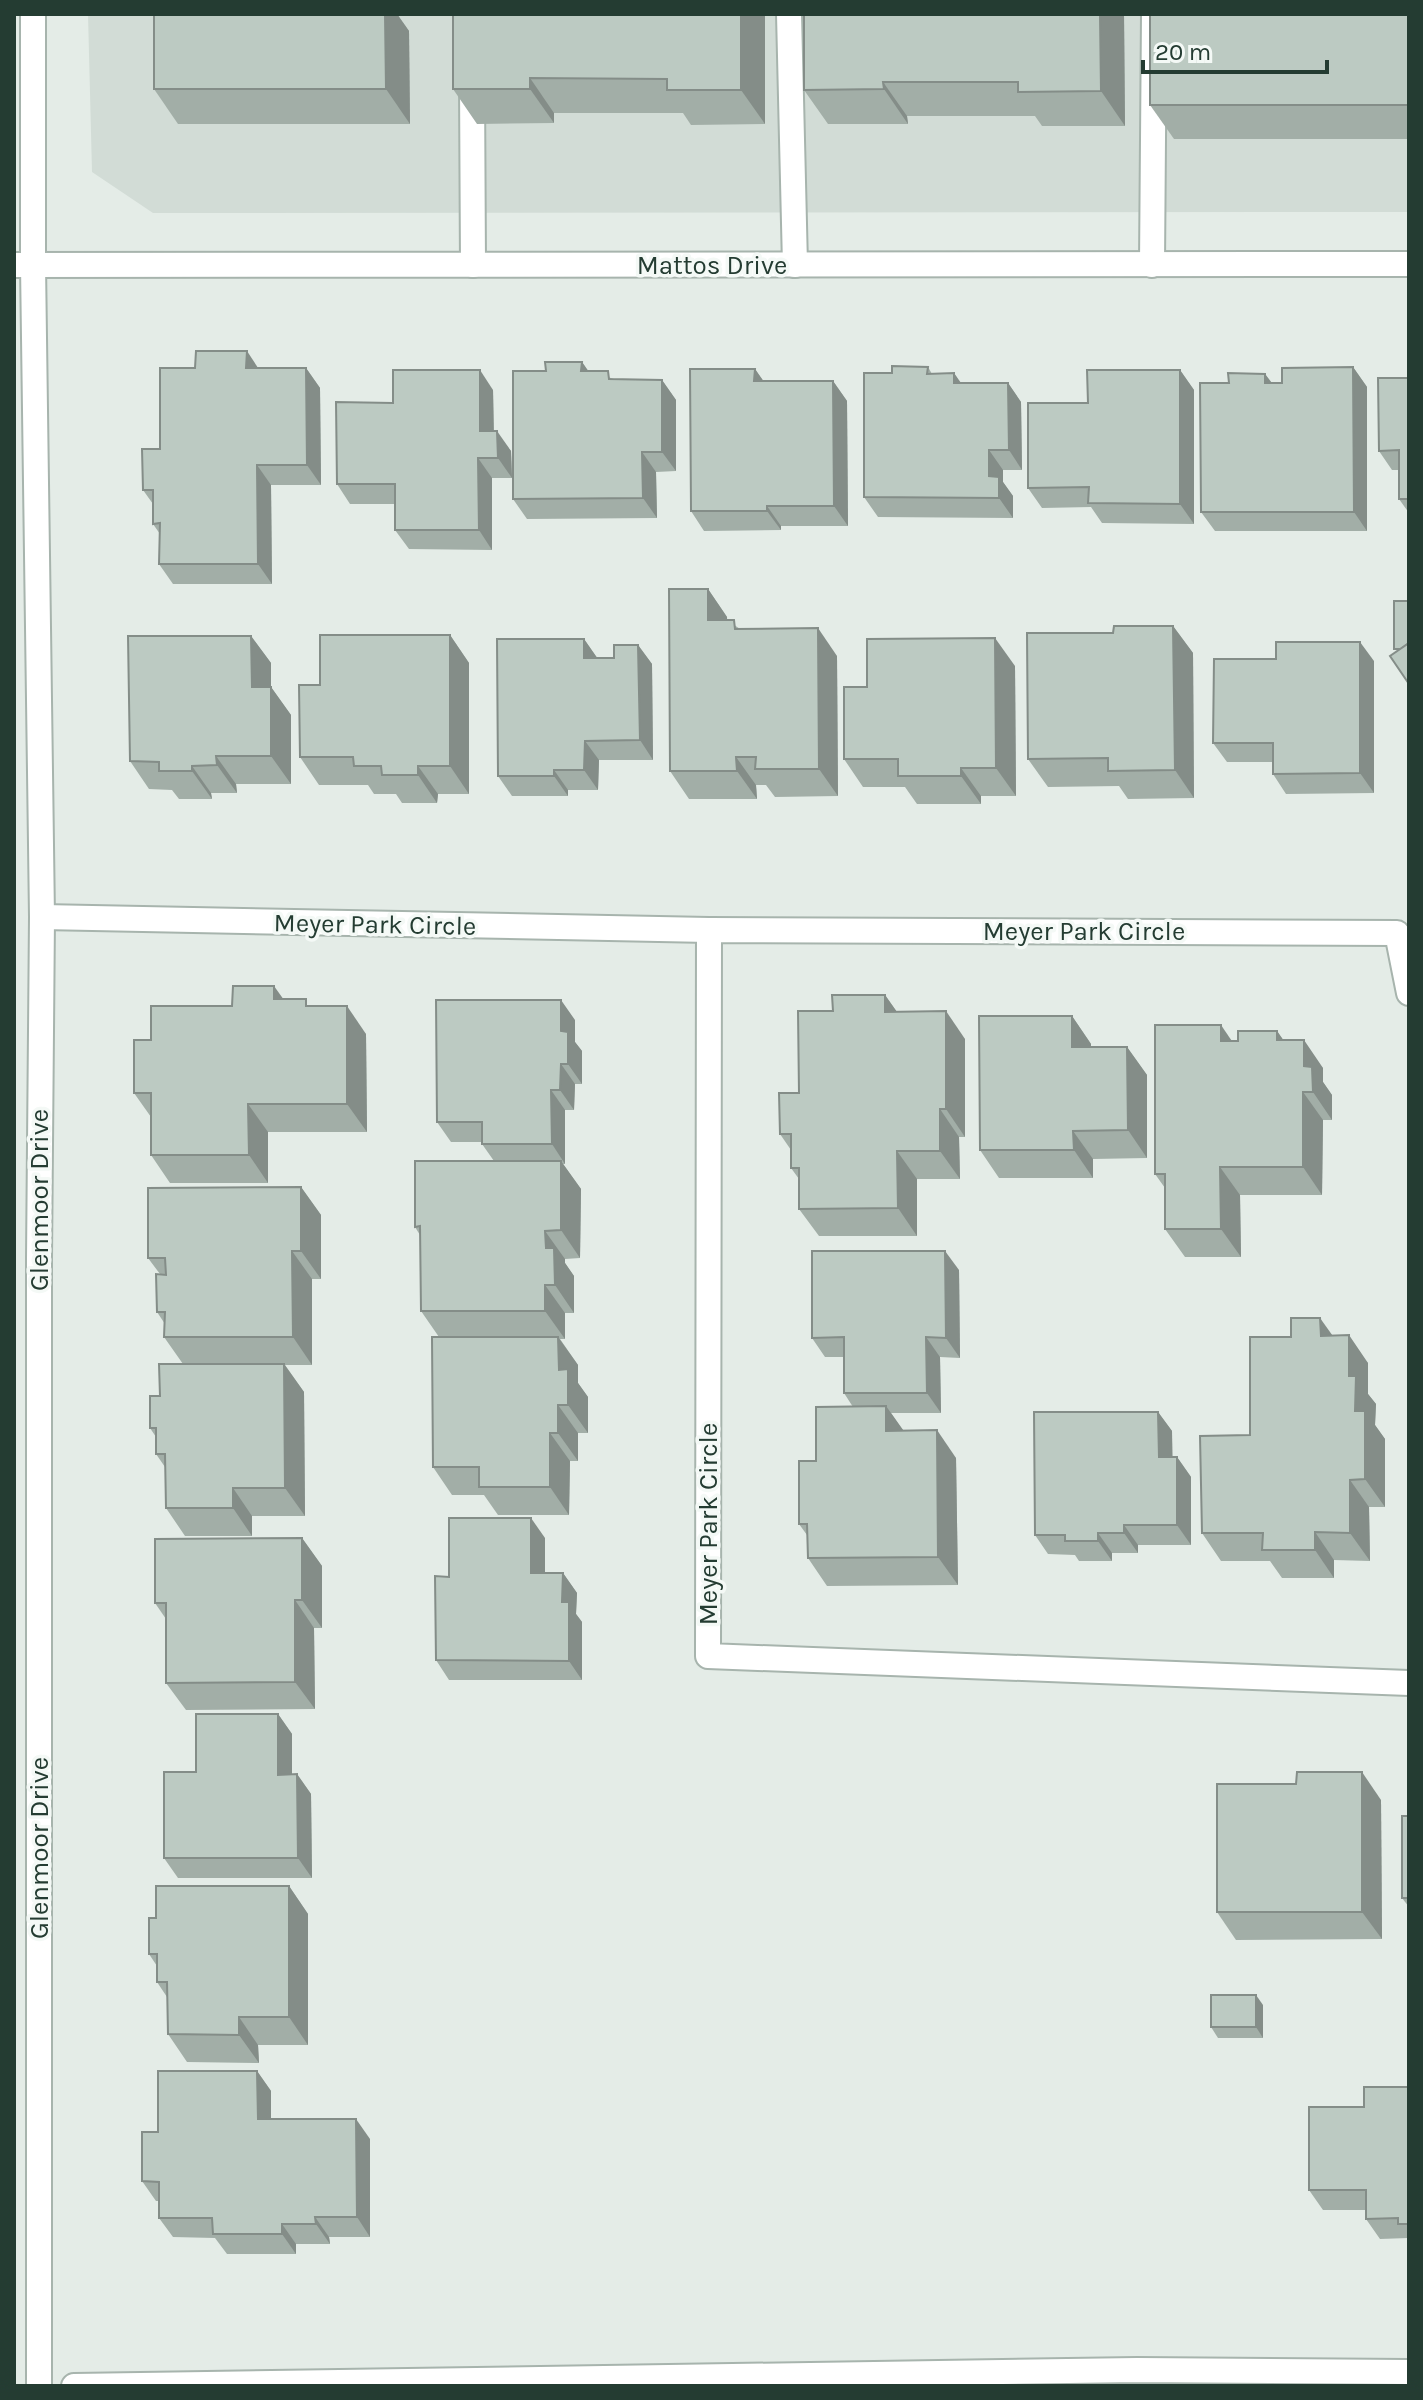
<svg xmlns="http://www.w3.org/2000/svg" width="1423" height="2400" font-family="Karla,sans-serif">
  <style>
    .built { fill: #d2dcd6 }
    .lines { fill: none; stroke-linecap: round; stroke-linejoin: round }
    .service-casing { stroke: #a7b4ad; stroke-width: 28 }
    .minor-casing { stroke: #a7b4ad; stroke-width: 28 }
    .service { stroke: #fff; stroke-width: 24 }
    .minor { stroke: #fff; stroke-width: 24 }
    .wall { fill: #a2aea7 }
    .shaded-wall { fill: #848d88 }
    .building { fill: #bccac2; stroke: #848d88; stroke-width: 2 }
    .labels { text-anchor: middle; stroke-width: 7; stroke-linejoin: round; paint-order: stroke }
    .street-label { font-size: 26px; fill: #243c32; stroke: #f4f9f6 }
  </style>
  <rect width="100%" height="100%" fill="#e4ece7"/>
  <path class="built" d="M88,14H1409V212L153,213L92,172Z"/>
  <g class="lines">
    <defs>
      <g id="service">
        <path d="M789,14L795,265"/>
        <path d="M472,84L473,265"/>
        <path d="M1152,265L1154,14"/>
      </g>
      <g id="minor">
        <path d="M33,14V265L42,917L39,1258V2386"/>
        <path d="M14,265L1409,264"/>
        <path d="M42,917L709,930"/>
        <path d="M1409,993L1397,933L709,930L708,1656L1409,1683"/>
        <path d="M74,2386L1137,2370L1409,2372"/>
      </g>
    </defs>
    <use href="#service" class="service-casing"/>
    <use href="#minor" class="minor-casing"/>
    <use href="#service" class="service"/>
    <use href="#minor" class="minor"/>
  </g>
  <g class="wall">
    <path d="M385,14H397L409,31L410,124H178L154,89Z"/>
    <path d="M765,14V124L691,125L683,113H554V123L477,124L453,89Z"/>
    <path d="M1124,14L1125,126H1042L1035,116H907L908,124H828L804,90Z"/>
    <path d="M1409,14V139H1174L1150,105Z"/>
    <path d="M582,362L588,371L614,379L662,380L676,400V471L656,472L657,518L527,519L513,499L546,371Z"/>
    <path d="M928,367L932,374L954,373L960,383H1008L1021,402L1022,470H1003V482L1013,496V518L878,517L864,497L892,373Z"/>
    <path d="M1353,367L1367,387V531H1215L1201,512L1229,383L1265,374L1272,383H1282Z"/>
    <path d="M258,368H306L320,388L321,485H271L272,584H173L159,564L160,534L153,524V504L143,490L160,449Z"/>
    <path d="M755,369L763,381H833L847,401L848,526H781V530L704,531L691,511Z"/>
    <path d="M1180,370L1194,390V524L1102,523L1091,507L1042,508L1028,488L1088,403Z"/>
    <path d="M1409,378V513L1399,499V470H1392L1379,451Z"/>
    <path d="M493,390L494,431L511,451L512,478H492V550L409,549L395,530V504H350L337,484L393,403Z"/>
    <path d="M708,589L727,617V620L740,629L837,656L838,796L775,797L766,785H756L757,799H689L670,771Z"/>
    <path d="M1173,626L1193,653L1194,798L1128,799L1119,786L1048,787L1028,759L1113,633Z"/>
    <path d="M450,635L469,663V794H438L437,803H402L396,794H374L368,785H319L300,757L320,685Z"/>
    <path d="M251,636L271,663V687L291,715V784H236L237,793H211L212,799H179L172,790L149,789L130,761Z"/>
    <path d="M584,639L597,658H614L638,645L652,664L653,760H599L598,790H568V796H512L498,776Z"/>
    <path d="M1374,661V793L1286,794L1273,774V762H1227L1213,743Z"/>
    <path d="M1015,666L1016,796H981V804H917L905,787H863L844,759L867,687Z"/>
    <path d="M885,995L897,1012L965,1039V1137H959L960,1179H917V1236H819L799,1209V1179L791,1168V1150L780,1134L833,1011Z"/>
    <path d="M283,999L311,1006L366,1034L367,1132H268V1183H170L151,1155V1117L134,1093L151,1040L232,1006Z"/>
    <path d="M1072,1016L1091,1044V1047H1127L1147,1075V1158L1093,1159V1178H999L980,1150Z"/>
    <path d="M575,1020V1042L582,1051V1084H575L574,1110H565V1164H563L581,1189L580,1258L565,1259V1263L574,1276V1313H565V1339H560L578,1365V1383L588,1397V1433H578V1461H570L569,1515H498L484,1495H452L433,1467L439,1337L421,1311L420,1235L415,1227L494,1161L482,1144V1142H451L437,1122Z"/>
    <path d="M1277,1031L1283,1040L1323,1068V1082L1332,1095V1120H1323L1322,1195H1240L1241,1257H1185L1165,1229V1188L1155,1174L1232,1041H1238Z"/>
    <path d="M301,1187L321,1215V1279H312V1365H285L304,1392L305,1516H252V1536H185L166,1508L165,1467L156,1454V1437L150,1428L160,1396L183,1364L164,1337L165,1324L157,1312L160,1274L148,1258Z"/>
    <path d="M959,1270L960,1358L940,1357L941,1413H891L903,1431L956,1458L958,1585L827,1586L808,1558L807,1535L799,1524L816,1461L853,1407L844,1393V1357H825L812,1338Z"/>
    <path d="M1333,1336L1368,1363V1394L1376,1404L1375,1425L1385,1439V1507H1369L1370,1561L1334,1560V1578H1282L1270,1561H1221L1202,1533L1250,1435L1291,1337Z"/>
    <path d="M1158,1412L1172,1431V1457H1177L1191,1477V1545H1138V1553H1112V1561H1079L1075,1555L1048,1554L1035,1535Z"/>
    <path d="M302,1538L322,1566V1628H314L315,1709L186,1710L166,1683V1619L155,1603Z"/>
    <path d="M545,1538V1573H563L577,1593L576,1614L582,1622V1680H449L436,1660L449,1577Z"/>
    <path d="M278,1714L292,1734V1774H297L311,1794L312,1878H178L164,1858L196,1772Z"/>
    <path d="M1381,1800L1382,1939L1236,1940L1217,1912Z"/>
    <path d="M1409,1816V1907L1402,1898Z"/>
    <path d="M289,1886L308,1914V2045H258L259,2063L187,2062L168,2034L167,1997L157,1982V1966L149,1954L156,1918Z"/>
    <path d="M1263,2005V2038H1218L1211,2027Z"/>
    <path d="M257,2071L271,2091V2119L370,2139V2237H329L330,2244H296V2254H227L215,2238L173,2237L159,2218V2201H156L142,2181L158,2132Z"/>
    <path d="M1409,2087V2240L1408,2238L1380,2239L1366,2219V2210H1323L1309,2190L1364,2107Z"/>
  </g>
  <g class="shaded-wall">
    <path d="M385,14H397L409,31L410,124L386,89Z"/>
    <path d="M741,14H765V124L741,90Z"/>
    <path d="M1100,14H1124L1125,126L1101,91Z"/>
    <path d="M530,78L554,113V123L530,89Z"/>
    <path d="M883,82L907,116L908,124L884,89Z"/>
    <path d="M247,351L260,371L246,368Z"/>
    <path d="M582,362L596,382L581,371Z"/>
    <path d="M1353,367L1367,387V531L1354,512Z"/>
    <path d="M306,368L320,388L321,485L307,465Z"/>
    <path d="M755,369L769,389L754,381Z"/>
    <path d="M480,370L493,390L494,451L480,431Z"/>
    <path d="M1180,370L1194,390V524L1180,504Z"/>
    <path d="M954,373L968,393L954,383Z"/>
    <path d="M1265,374L1279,393L1265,383Z"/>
    <path d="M662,380L676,400V471L662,452Z"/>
    <path d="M833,381L847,401L848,526L834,506Z"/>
    <path d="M1008,383L1021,402L1022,470L1009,450Z"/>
    <path d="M497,431L511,451L512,478L498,458Z"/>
    <path d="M989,450L1003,470V482L1013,496V518L999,498L989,476Z"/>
    <path d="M642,452L656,472L657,518L643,498Z"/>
    <path d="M478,458L492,478V550L479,530Z"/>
    <path d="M257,465L271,485L272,584L258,564Z"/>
    <path d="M767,506L781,526V530L767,511Z"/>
    <path d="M708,589L727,617L728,647L708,620Z"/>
    <path d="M1173,626L1193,653L1194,798L1175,770Z"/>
    <path d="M818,628L837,656L838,796L819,769Z"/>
    <path d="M450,635L469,663V794L450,766Z"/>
    <path d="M251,636L271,663V704V687L291,715V784L271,756L252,687Z"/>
    <path d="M995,638L1015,666L1016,796L996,768Z"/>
    <path d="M584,639L598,659L584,658Z"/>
    <path d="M1360,642L1374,661V793L1360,773Z"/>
    <path d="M638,645L652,664L653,760L640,740Z"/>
    <path d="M585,741L599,760L598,790L584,770Z"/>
    <path d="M216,756L236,784L237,793L217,765Z"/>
    <path d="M736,757L756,785L757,799L737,771Z"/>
    <path d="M192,766L211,793L212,799L192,771Z"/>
    <path d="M418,766L438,794L437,803L418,775Z"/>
    <path d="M961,768L981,796V804L961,776Z"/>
    <path d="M554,770L568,790V796L554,776Z"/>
    <path d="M274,986L294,1014L274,999Z"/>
    <path d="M885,995L904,1022L885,1012Z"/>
    <path d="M561,1000L575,1020V1042L582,1051V1084L568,1064L561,1031Z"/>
    <path d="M347,1006L366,1034L367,1132L347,1104Z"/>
    <path d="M946,1011L965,1039V1137L946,1109Z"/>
    <path d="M1072,1016L1091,1044V1075L1072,1047Z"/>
    <path d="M1221,1025L1240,1053L1221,1041Z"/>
    <path d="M1277,1031L1296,1058L1277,1040Z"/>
    <path d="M1304,1040L1323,1068V1082L1332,1095V1120L1313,1092L1304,1066Z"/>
    <path d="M1127,1047L1147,1075V1158L1128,1130Z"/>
    <path d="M561,1064L575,1084L574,1110L560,1090Z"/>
    <path d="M551,1090L565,1110V1164L552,1144Z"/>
    <path d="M1303,1092L1323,1120L1322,1195L1303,1167Z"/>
    <path d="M248,1104L268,1132V1183L249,1155Z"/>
    <path d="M940,1109L959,1137L960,1179L940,1151Z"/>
    <path d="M1073,1131L1093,1159V1178L1074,1150Z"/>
    <path d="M897,1151L917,1179V1236L898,1208Z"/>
    <path d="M561,1161L581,1189L580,1258L561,1230Z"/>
    <path d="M1220,1167L1240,1195L1241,1257L1221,1229Z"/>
    <path d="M301,1187L321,1215V1279L301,1251Z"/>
    <path d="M545,1231L565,1259V1263L574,1276V1313L555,1285L546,1248Z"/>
    <path d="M292,1251L312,1279V1365L293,1337Z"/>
    <path d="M945,1251L959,1270L960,1358L946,1338Z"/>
    <path d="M545,1285L565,1313V1339L545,1311Z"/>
    <path d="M1320,1318L1340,1346L1321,1336Z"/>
    <path d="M1349,1335L1368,1363V1394L1376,1404L1375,1425L1385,1439V1507L1365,1479L1349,1376Z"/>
    <path d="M558,1337L578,1365V1383L588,1397V1433L568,1405L559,1370Z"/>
    <path d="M926,1337L940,1357L941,1413L927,1393Z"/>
    <path d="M284,1364L304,1392L305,1516L285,1488Z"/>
    <path d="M558,1405L578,1433V1461L558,1433Z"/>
    <path d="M886,1406L906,1434L886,1431Z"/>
    <path d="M1158,1412L1172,1431L1173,1477L1159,1457Z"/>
    <path d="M937,1430L956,1458L958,1585L938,1557Z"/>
    <path d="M550,1433L570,1461L569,1515L550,1487Z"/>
    <path d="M1177,1457L1191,1477V1545L1177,1525Z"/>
    <path d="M1350,1480L1369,1507L1370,1561L1350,1533Z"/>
    <path d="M233,1488L252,1516V1536L233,1508Z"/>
    <path d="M531,1518L545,1538V1593L531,1573Z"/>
    <path d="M1124,1525L1138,1545V1553L1124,1533Z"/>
    <path d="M1315,1532L1334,1560V1578L1315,1550Z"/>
    <path d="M1098,1533L1112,1553V1561L1098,1541Z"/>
    <path d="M302,1538L322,1566V1628L302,1600Z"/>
    <path d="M563,1573L577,1593L576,1614L582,1622V1680L569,1661L562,1602Z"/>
    <path d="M295,1600L314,1628L315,1709L295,1682Z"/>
    <path d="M278,1714L292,1734V1794L278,1775Z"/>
    <path d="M1362,1772L1381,1800L1382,1939L1362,1912Z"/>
    <path d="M297,1774L311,1794L312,1878L298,1858Z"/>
    <path d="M289,1886L308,1914V2045L289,2017Z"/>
    <path d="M1256,1995L1263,2005V2038L1256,2027Z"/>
    <path d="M239,2017L258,2045L259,2063L239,2035Z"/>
    <path d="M257,2071L271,2091V2139L258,2119Z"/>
    <path d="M356,2119L370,2139V2237L357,2217Z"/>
    <path d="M315,2217L329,2237L330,2244L316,2224Z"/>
    <path d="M282,2224L296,2244V2254L282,2234Z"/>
  </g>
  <g class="building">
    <path d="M154,14H385L386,89H154Z"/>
    <path d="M453,14H741V90H667V79L530,78V89H453Z"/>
    <path d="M804,14H1100L1101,91L1018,92V82H883L884,89L804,90Z"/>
    <rect x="1150" y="14" width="259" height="91"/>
    <path d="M196,351H247L246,368H306L307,465H257L258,564H159L160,523L153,524V490H143L142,449H160V368H195Z"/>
    <path d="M545,362H582L581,371H608L609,379L662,380V452H642L643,498L513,499V371H546Z"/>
    <path d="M892,366L928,367L927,374L954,373V383H1008L1009,450H989V476L999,477V498L864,497V373H892Z"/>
    <path d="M1353,367L1354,512H1201L1200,383H1229L1228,373L1265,374V383H1282V368Z"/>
    <path d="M690,369H755L754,381H833L834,506H767V511H691Z"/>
    <path d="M393,370H480V431H497L498,458H478L479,530H395V484H337L336,402L393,403Z"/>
    <path d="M1087,370H1180V504L1088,503L1089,487L1028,488V403H1088Z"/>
    <path d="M1378,378H1409V499H1399V450L1379,451Z"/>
    <path d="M669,589H708V620H734L735,629L818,628L819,769H755L756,757H736L737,771H670Z"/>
    <path d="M1394,601H1409V643L1401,649H1394Z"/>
    <path d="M1114,626H1173L1175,770L1108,771V758L1028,759L1027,633H1113Z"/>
    <path d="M320,635H450V766H418V775H382L381,766H354L353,757H300L299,685H320Z"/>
    <path d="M128,636H251L252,687H271V756H216L217,765L192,766V771H159V762L130,761Z"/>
    <path d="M995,638L996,768H961V776H898V759H844V687H867V639Z"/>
    <path d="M497,639H584V658H614V645H638L640,740L585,741L584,770H554V776H498Z"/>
    <path d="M1276,642H1360V773L1273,774V743H1213L1214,659H1276Z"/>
    <path d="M1409,643V684L1390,656Z"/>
    <path d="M233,986H274V999H306V1006H347V1104H248L249,1155H151V1093H134V1040H151V1006H232Z"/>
    <path d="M832,995H885V1012L946,1011V1109H940V1151H897L898,1208L799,1209V1168H791V1134H780L779,1093H799L798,1011H833Z"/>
    <path d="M436,1000H561V1031L568,1032V1064H561L560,1090H551L552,1144H482V1122H437Z"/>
    <path d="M979,1016H1072V1047H1127L1128,1130L1073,1131L1074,1150H980Z"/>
    <path d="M1155,1025H1221V1041H1238V1031H1277V1040H1304V1066L1312,1067L1313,1092H1303V1167H1220L1221,1229H1165V1174H1155Z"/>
    <path d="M415,1161H561V1230L545,1231L546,1248H554L555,1285H545V1311H421L420,1226L415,1227Z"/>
    <path d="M301,1187V1251H292L293,1337H164L165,1312H157L156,1274L166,1275L165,1258H148V1188Z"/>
    <path d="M812,1251H945L946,1338L926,1337L927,1393H844V1337L812,1338Z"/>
    <path d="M1291,1318H1320L1321,1336L1349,1335V1376H1356L1355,1411H1365V1479L1350,1480V1533L1315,1532V1550H1262L1263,1533H1202L1200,1436L1250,1435V1337H1291Z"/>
    <path d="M432,1337H558L559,1370L568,1369V1405H558V1433H550V1487H479V1467H433Z"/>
    <path d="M159,1364H284L285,1488H233V1508H166L165,1454H156V1428H150V1396H160Z"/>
    <path d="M886,1406V1431L937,1430L938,1557L808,1558L807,1524H799V1461H816V1407Z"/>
    <path d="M1034,1412H1158L1159,1457H1177V1525H1124V1533H1098V1541H1065V1535H1035Z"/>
    <path d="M449,1518H531V1573H563L562,1602H569V1661L436,1660L435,1576L449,1577Z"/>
    <path d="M302,1538V1600H295V1682L166,1683V1603H155V1539Z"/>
    <path d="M196,1714H278V1775L297,1774L298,1858H164V1772H196Z"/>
    <path d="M1297,1772H1362V1912H1217V1784H1296Z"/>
    <rect x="1402" y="1816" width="7" height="82"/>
    <path d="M156,1886H289V2017H239V2035L168,2034L167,1982H157V1954H149V1918H156Z"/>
    <rect x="1211" y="1995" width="45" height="32"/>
    <path d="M158,2071H257L258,2119H356L357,2217H315L316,2224H282V2234H213L212,2218H159V2182L142,2181V2132H158Z"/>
    <path d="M1364,2087H1409V2224H1398V2218L1366,2219V2190H1309V2107H1364Z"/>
  </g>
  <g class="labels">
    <g class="street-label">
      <text x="712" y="274">Mattos Drive</text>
      <text transform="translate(375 924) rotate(1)" y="9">Meyer Park Circle</text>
      <text x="1084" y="940">Meyer Park Circle</text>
      <text transform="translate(39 1200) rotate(-90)" y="9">Glenmoor Drive</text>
      <text transform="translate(708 1524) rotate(-90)" y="9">Meyer Park Circle</text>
      <text transform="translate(39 1848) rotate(-90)" y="9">Glenmoor Drive</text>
    </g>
  </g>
  <rect width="1423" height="2400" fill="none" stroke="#243c32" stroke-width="32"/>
  <path d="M1143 60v12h184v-12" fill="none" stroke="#243c32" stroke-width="4"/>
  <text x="1155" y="60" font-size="24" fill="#243c32" stroke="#f4f9f6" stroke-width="6" paint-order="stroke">20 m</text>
</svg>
